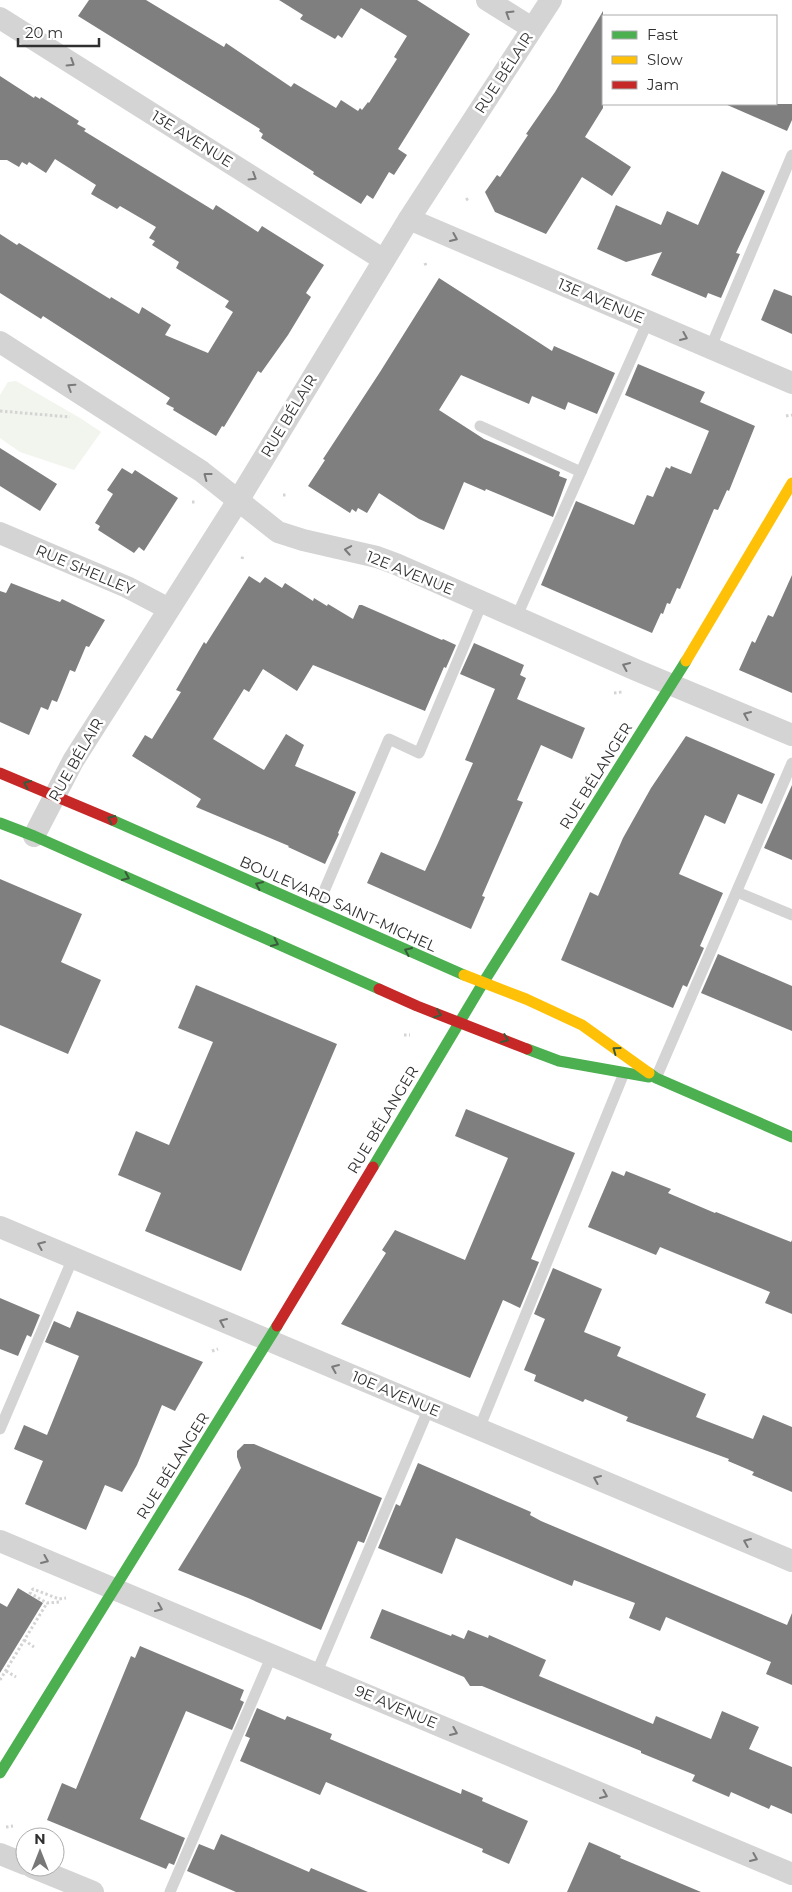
<svg xmlns="http://www.w3.org/2000/svg" width="792" height="1892" font-family="Montserrat,sans-serif">
  <style>
    .green { fill: #f1f5ed }
    .building { fill: #7f7f7f }
    .lines { fill: none; stroke-linecap: round; stroke-linejoin: round }
    .path { stroke: #d4d4d4; stroke-width: 3; stroke-dasharray: 2.5 2.5; stroke-linecap: butt }
    .lane { stroke: #d4d4d4; stroke-width: 11 }
    .street { stroke: #d4d4d4; stroke-width: 22 }
    .fast { stroke: #4caf50; stroke-width: 11 }
    .slow { stroke: #ffc107; stroke-width: 11 }
    .jam { stroke: #c62828; stroke-width: 11 }
    .oneway { stroke: #7a7a7a }
    .oneway2 { stroke: #3a5c3b }
    .labels { text-anchor: middle; stroke-width: 5; stroke-linejoin: round; paint-order: stroke }
    .street-label { font-size: 15px; fill: #303030; stroke: #fff }
  </style>
  <rect width="100%" height="100%" fill="#fff"/>
  <path class="green" d="M16,381L80,418L101,432L74,470L20,452L0,438V395L8,382Z"/>
  <g class="building">
    <path d="M89,0H146L224,47L226,43L291,87L294,83L336,108L341,100L358,111L360,108L362,110L368,102L369,103L397,59L394,57L407,36L361,8L342,38L338,35L335,39L300,19L303,15L279,0H417L470,34L398,149L407,155L394,175L389,172L373,199L367,195L361,204L313,174L314,172L261,138L263,134L259,131L260,129L78,16Z"/>
    <path d="M603,11V108L585,137L631,167L612,196L582,177L546,234L495,212L485,192L497,175L500,177L528,135L526,134L555,92Z"/>
    <path d="M0,76L34,98L35,96L40,99L41,97L79,121L77,124L86,129L84,131L213,210L216,205L258,232L262,226L324,265L306,293L311,297L288,335L261,373L258,371L224,427L222,426L216,436L173,410L174,408L166,404L170,398L43,316L41,319L0,293V234L17,245L19,243L110,299L111,297L139,314L142,307L171,325L165,335L208,353L233,312L225,307L229,301L176,268L179,262L152,245L155,241L149,238L156,227L120,206L117,209L91,194L96,185L55,159L46,173L29,162L27,165L22,162L19,167L7,160H0Z"/>
    <path d="M725,104H792V120L787,131Z"/>
    <path d="M722,171L765,191L736,253L740,254L721,298L708,293L706,298L651,275L662,252L626,262L597,249L616,205L661,225L667,211L698,225Z"/>
    <path d="M439,278L552,351L554,346L615,373L597,414L568,402L565,410L532,396L529,404L461,375L439,410L484,439L560,472L559,476L567,479L553,517L486,489L485,491L464,482L444,530L419,519L379,493L367,513L358,508L356,512L352,509L350,513L308,486L325,460L323,459L380,372Z"/>
    <path d="M774,289L792,296V334L761,320Z"/>
    <path d="M638,364L705,392L700,402L755,426L729,491L727,490L718,510L714,509L680,589L677,588L670,604L667,603L663,614L661,613L652,633L541,585L576,501L634,525L647,495L653,497L666,467L670,469L671,466L691,474L709,431L625,395Z"/>
    <path d="M0,448L57,484L40,511L0,486Z"/>
    <path d="M122,468L132,474L135,470L178,498L144,551L139,547L134,553L98,530L100,526L95,523L113,494L107,490Z"/>
    <path d="M792,575V693L739,670L752,641L755,643L768,615L773,617Z"/>
    <path d="M249,576L260,583L265,577L282,588L285,583L313,601L314,598L327,606L328,604L353,619L359,605H362L442,640L443,639L456,645L446,668L444,667L425,711L313,665L297,691L263,669L249,692L244,689L213,739L264,770L286,734L304,745L295,766L356,792L338,833L339,834L325,864L288,847L289,846L196,807L201,799L132,756L145,735L152,739L181,692L176,690L204,642L206,644Z"/>
    <path d="M11,583L60,602L62,599L105,620L89,647L86,646L75,672L70,670L57,702L52,700L48,710L41,707L29,735L0,722V591L6,593Z"/>
    <path d="M474,643L524,665L520,675L526,678L517,699L585,728L572,759L541,745L517,800L523,802L482,896L485,897L471,929L367,883L381,852L425,871L438,843L473,763L465,760L495,689L460,674Z"/>
    <path d="M686,736L775,774L762,804L738,794L725,824L705,815L679,874L723,893L700,946L704,948L687,987L683,985L673,1008L561,960L590,892L598,896L623,838L651,788Z"/>
    <path d="M792,785V860L764,848Z"/>
    <path d="M0,879L82,914L61,962L101,980L68,1054L0,1025Z"/>
    <path d="M718,954L792,986V1031L701,993Z"/>
    <path d="M196,985L337,1044L241,1271L145,1231L161,1193L118,1175L136,1131L169,1145L213,1042L178,1028Z"/>
    <path d="M466,1109L575,1153L531,1259L539,1262L520,1308L503,1300L470,1378L341,1324L386,1253L382,1250L395,1230L465,1260L508,1158L455,1136Z"/>
    <path d="M612,1171L624,1176L626,1171L671,1189L668,1193L715,1213L716,1212L791,1242L792,1240V1314L765,1303L770,1292L660,1247L656,1255L588,1227Z"/>
    <path d="M553,1268L602,1289L584,1332L621,1347L617,1356L706,1394L696,1417L753,1439L763,1415L792,1427V1492L752,1475L754,1472L728,1461L729,1459L626,1421L628,1417L585,1399L583,1402L534,1381L536,1375L524,1370L545,1319L534,1314Z"/>
    <path d="M0,1298L40,1315L31,1337L27,1335L18,1356L0,1349Z"/>
    <path d="M77,1311L203,1362L175,1411L162,1405L137,1465L122,1492L105,1485L86,1530L25,1504L43,1461L14,1449L24,1425L47,1435L79,1356L45,1342L54,1321L70,1328Z"/>
    <path d="M244,1444H254L382,1498L364,1543L358,1541L321,1630L248,1598L178,1570L241,1468L237,1457V1451Z"/>
    <path d="M418,1463L531,1512L530,1515L541,1521L787,1625L792,1613V1685L766,1674L771,1662L666,1617L660,1631L629,1618L635,1603L574,1580L572,1586L456,1538L442,1574L378,1548L396,1504L400,1506Z"/>
    <path d="M18,1588L43,1603L0,1673V1603L7,1607Z"/>
    <path d="M382,1609L451,1636L452,1634L464,1639L468,1630L488,1638L489,1635L546,1660L539,1676L653,1724L656,1716L711,1739L722,1711L759,1727L749,1749L792,1767V1814L771,1805L769,1809L731,1792L729,1797L692,1781L695,1775L641,1753V1751L482,1686H470L464,1677L370,1638Z"/>
    <path d="M140,1646L244,1690L240,1700L244,1702L232,1730L186,1711L140,1819L185,1838L174,1865L169,1863L166,1869L47,1820L62,1783L76,1789L131,1656L135,1658Z"/>
    <path d="M257,1708L285,1720L287,1716L332,1734L330,1739L461,1794L462,1789L483,1798L482,1801L528,1821L509,1864L482,1852L483,1849L326,1782L320,1795L240,1761L250,1738L245,1736Z"/>
    <path d="M221,1834L309,1872L311,1868L368,1892H236L187,1871L199,1844L214,1850Z"/>
    <path d="M589,1842L621,1856L620,1858L701,1892H567Z"/>
  </g>
  <g class="lines">
    <g class="path">
      <path d="M466,200L469,198"/>
      <path d="M425,263L426,266"/>
      <path d="M0,411L70,417"/>
      <path d="M786,416L792,415"/>
      <path d="M283,495H286"/>
      <path d="M192,502H196"/>
      <path d="M242,559L243,555"/>
      <path d="M614,693L622,692"/>
      <path d="M404,1035H410"/>
      <path d="M212,1351L218,1349"/>
      <path d="M59,1602L47,1603L30,1593L33,1589L59,1599L66,1598"/>
      <path d="M24,1640L34,1647"/>
      <path d="M6,1671L16,1677"/>
      <path d="M0,1680L47,1603"/>
      <path d="M6,1827L13,1826"/>
    </g>
    <g class="lane">
      <path d="M710,349L792,155"/>
      <path d="M480,426L581,472"/>
      <path d="M516,618L648,321"/>
      <path d="M737,892L792,915"/>
      <path d="M316,910L389,739L419,753L482,603"/>
      <path d="M656,1078L792,763"/>
      <path d="M0,1429L73,1258"/>
      <path d="M479,1429L624,1073"/>
      <path d="M316,1674L429,1408"/>
      <path d="M170,1892L272,1655"/>
    </g>
    <g class="street">
      <path d="M487,0L532,28"/>
      <path d="M0,18L384,260"/>
      <path d="M409,219L792,383"/>
      <path d="M0,342L201,471L278,532L303,540L377,557L396,564L636,670L792,735"/>
      <path d="M0,533L127,587L169,609"/>
      <path d="M34,836L73,761L239,499L409,219L551,0"/>
      <path d="M0,1227L792,1561"/>
      <path d="M0,1541L792,1874"/>
      <path d="M0,1854L25,1864"/>
      <path d="M32,1867L93,1892"/>
    </g>
    <g class="fast">
      <path d="M112,820L464,975"/>
      <path d="M0,823L34,836L379,989"/>
      <path d="M527,1049L559,1061L649,1077"/>
      <path d="M649,1073L656,1078L792,1137"/>
      <path d="M373,1167L483,983L686,661"/>
      <path d="M0,1773L277,1326"/>
    </g>
    <g class="slow">
      <path d="M686,661L792,483"/>
      <path d="M464,975L526,999L582,1025L649,1073"/>
    </g>
    <g class="jam">
      <path d="M0,773L112,820"/>
      <path d="M379,989L417,1006L527,1049"/>
      <path d="M277,1326L373,1167"/>
    </g>
  </g>
  <defs><path id="oneway-chevron" d="M-2-3.5L2.5 0L-2 3.5" fill="none" stroke-width="1.6" stroke-linecap="round" stroke-linejoin="round" transform="scale(1.25)"/></defs>
  <g class="oneway">
    <use href="#oneway-chevron" transform="translate(509 14) rotate(-148)"/>
    <use href="#oneway-chevron" transform="translate(71 63) rotate(32)"/>
    <use href="#oneway-chevron" transform="translate(253 177) rotate(32)"/>
    <use href="#oneway-chevron" transform="translate(454 238) rotate(23)"/>
    <use href="#oneway-chevron" transform="translate(684 337) rotate(23)"/>
    <use href="#oneway-chevron" transform="translate(71 387) rotate(-147)"/>
    <use href="#oneway-chevron" transform="translate(207 476) rotate(-143)"/>
    <use href="#oneway-chevron" transform="translate(348 550) rotate(-170)"/>
    <use href="#oneway-chevron" transform="translate(626 666) rotate(-156)"/>
    <use href="#oneway-chevron" transform="translate(747 715) rotate(-157)"/>
    <use href="#oneway-chevron" transform="translate(41 1245) rotate(-157)"/>
    <use href="#oneway-chevron" transform="translate(223 1322) rotate(-157)"/>
    <use href="#oneway-chevron" transform="translate(335 1368) rotate(-157)"/>
    <use href="#oneway-chevron" transform="translate(597 1479) rotate(-157)"/>
    <use href="#oneway-chevron" transform="translate(747 1542) rotate(-157)"/>
    <use href="#oneway-chevron" transform="translate(45 1560) rotate(23)"/>
    <use href="#oneway-chevron" transform="translate(159 1608) rotate(23)"/>
    <use href="#oneway-chevron" transform="translate(454 1732) rotate(23)"/>
    <use href="#oneway-chevron" transform="translate(604 1795) rotate(23)"/>
    <use href="#oneway-chevron" transform="translate(754 1858) rotate(23)"/>
  </g>
  <g class="oneway2">
    <use href="#oneway-chevron" transform="translate(27 784) rotate(-157)"/>
    <use href="#oneway-chevron" transform="translate(111 819) rotate(-156)"/>
    <use href="#oneway-chevron" transform="translate(126 877) rotate(24)"/>
    <use href="#oneway-chevron" transform="translate(259 885) rotate(-156)"/>
    <use href="#oneway-chevron" transform="translate(275 943) rotate(24)"/>
    <use href="#oneway-chevron" transform="translate(408 951) rotate(-156)"/>
    <use href="#oneway-chevron" transform="translate(438 1014) rotate(21)"/>
    <use href="#oneway-chevron" transform="translate(505 1039) rotate(22)"/>
    <use href="#oneway-chevron" transform="translate(616 1050) rotate(-144)"/>
  </g>
  <g class="labels">
    <g class="street-label">
      <text transform="translate(504 73) rotate(-57)" y="5">RUE BÉLAIR</text>
      <text transform="translate(192 139) rotate(32)" y="5">13E AVENUE</text>
      <text transform="translate(601 301) rotate(23)" y="5">13E AVENUE</text>
      <text transform="translate(289 416) rotate(-59)" y="5">RUE BÉLAIR</text>
      <text transform="translate(85 570) rotate(23)" y="5">RUE SHELLEY</text>
      <text transform="translate(410 573) rotate(22)" y="5">12E AVENUE</text>
      <text transform="translate(76 760) rotate(-60)" y="5">RUE BÉLAIR</text>
      <text transform="translate(596 776) rotate(-58)" y="5">RUE BÉLANGER</text>
      <text transform="translate(338 904) rotate(24)" y="5">BOULEVARD SAINT-MICHEL</text>
      <text transform="translate(383 1120) rotate(-59)" y="5">RUE BÉLANGER</text>
      <text transform="translate(396 1394) rotate(23)" y="5">10E AVENUE</text>
      <text transform="translate(173 1466) rotate(-58)" y="5">RUE BÉLANGER</text>
      <text transform="translate(396 1707) rotate(23)" y="5">9E AVENUE</text>
    </g>
  </g>
  <rect x="602" y="15" width="175" height="90" fill="#ffffff" stroke="#acacac"/>
  <rect x="612" y="31" width="25" height="8" fill="#4caf50" stroke="#acacac"/>
  <text x="647" y="40" font-size="15" fill="#303030">Fast</text>
  <rect x="612" y="56" width="25" height="8" fill="#ffc107" stroke="#acacac"/>
  <text x="647" y="65" font-size="15" fill="#303030">Slow</text>
  <rect x="612" y="81" width="25" height="8" fill="#c62828" stroke="#acacac"/>
  <text x="647" y="90" font-size="15" fill="#303030">Jam</text>
  <g transform="translate(40 1852)"><circle r="24" fill="#ffffff" stroke="#acacac"/>
  <path d="M0-4L9 19L0 12L-9 19Z" fill="#787878"/>
  <text y="-8" font-size="14" font-weight="bold" text-anchor="middle" fill="#303030">N</text>
  </g>
  <path d="M18 38v8h81v-8" fill="none" stroke="#303030" stroke-width="2.5"/>
  <text x="25" y="38" font-size="15" fill="#303030" stroke="#ffffff" stroke-width="4" paint-order="stroke">20 m</text>
</svg>
